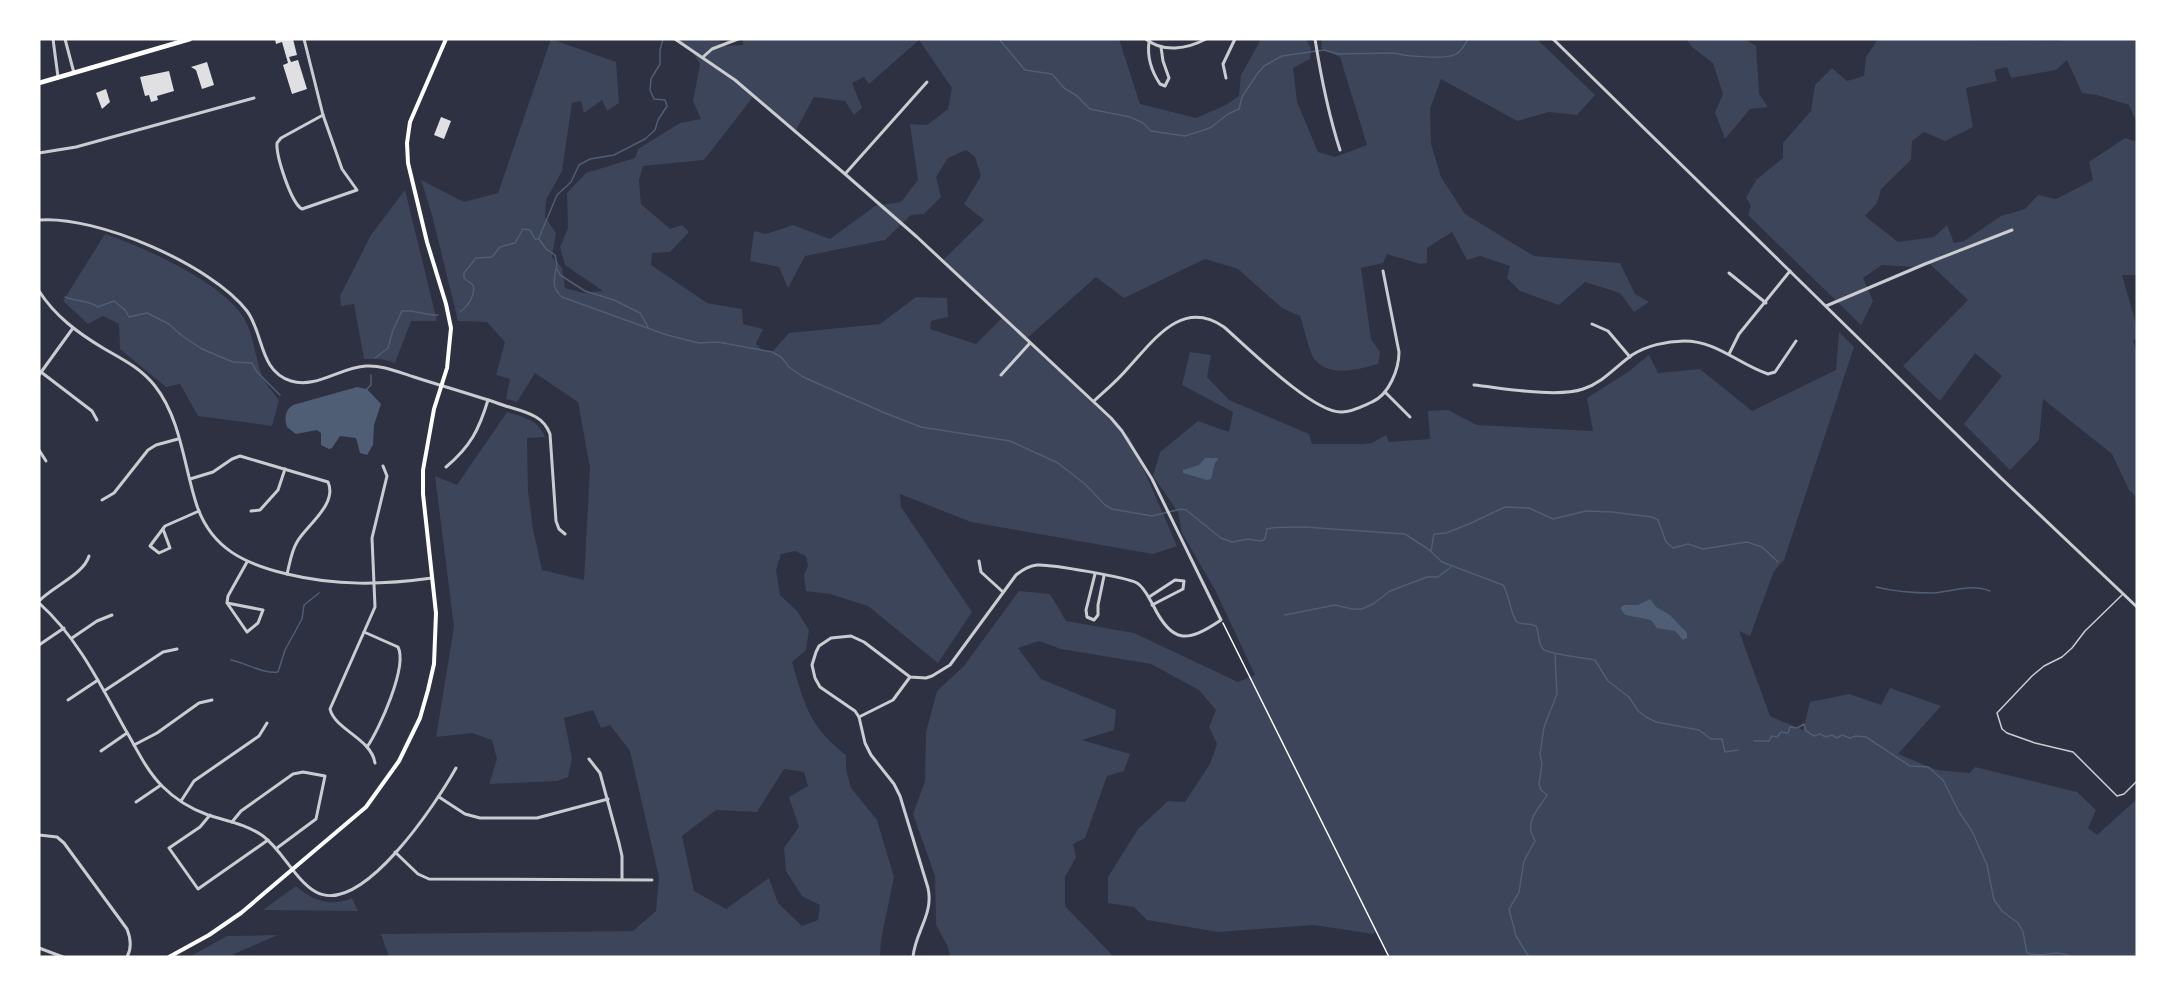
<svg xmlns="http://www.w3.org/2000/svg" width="2176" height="996" font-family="Raleway,sans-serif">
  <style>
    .green { fill: #3c4559; fill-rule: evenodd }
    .water { fill: #4f5d75 }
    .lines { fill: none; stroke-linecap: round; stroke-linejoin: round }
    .stream { stroke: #4f5d75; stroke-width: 1.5 }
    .building { fill: #e0e0e3 }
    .path { stroke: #fff; stroke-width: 1.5 }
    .service { stroke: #caccd0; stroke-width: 1.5 }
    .minor { stroke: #caccd0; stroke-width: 3 }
    .tertiary { stroke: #caccd0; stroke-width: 3 }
    .secondary { stroke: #fff; stroke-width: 4 }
    .primary { stroke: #fff; stroke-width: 4.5 }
  </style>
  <rect width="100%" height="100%" fill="#2d3142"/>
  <g class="green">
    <path d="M551,39L616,62L619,103L607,111L602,100L584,113L581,101L572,103L562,171L546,200L545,217L556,233L552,257L562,268L565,288L583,293L603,291L565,265L560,247L568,228L567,193L586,173L635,158L638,149L680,123L701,119L693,101L700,64L690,48L673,39H718L723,46L743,45V39H1119L1140,104L1196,118L1226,105L1239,96L1241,75L1261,39H1306L1311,48L1310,59L1293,68L1297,102L1318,152L1335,157L1367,145L1340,57L1321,48L1322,39H1537L1595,95L1577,115L1549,112L1517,121L1441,79L1430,109L1431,144L1441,177L1465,214L1534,256L1620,263L1635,294L1649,302L1634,312L1620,293L1585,282L1559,305L1520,291L1507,278L1510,266L1480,256L1467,260L1452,232L1427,248V263L1420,264L1387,254L1383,263L1361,268L1371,339L1380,352L1378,364C1359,369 1331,378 1315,360C1309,353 1304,327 1300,316L1282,308L1238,269L1205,259L1124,298L1096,277L1025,340L1130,438L1177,546L1153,554L971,522L900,494L901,507L972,612L938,663L868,606L830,594L806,591L804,575L808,566L806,556L795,551L781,554L776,570L780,595L797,611L809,630L806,650L792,662C805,706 809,726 846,755V769L851,788L877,820L894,877L881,940L880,957H389L381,934L633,931L656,911L659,877L630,751L610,725L601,728L593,710L564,718L572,759L568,777L557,781L489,784L497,759L492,740L472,733L436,737L454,627L435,476L457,485L507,412C523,417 539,420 545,437L527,438L528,491L533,529L542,570L584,580L590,468L578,402L535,373L517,402L506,399L510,379L496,375L505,342L487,322L458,321L432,215L421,180L464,202L498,193ZM919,40L952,88L948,109L927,125L910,124L918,180L901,202L875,206L830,239L793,225L766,234L754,231L750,261L779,267L788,288L805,256L885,240L911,215L924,214L941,197L936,177L948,158L966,150L975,157L981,176L964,204L984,220L941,262L1002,318L976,344L930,329L931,321L948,317L947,298L916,297L880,324L789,333L772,352L761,349L756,344L763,329L743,324L742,309L707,303L651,265L652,253L670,252L689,232L682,225L670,229L641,204L639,180L643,166L704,160L753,97L795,132L814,97L845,101L854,115L862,108L852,83L864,77L869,84ZM784,769L804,772L808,786L789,797L799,827L784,848L786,871L802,896L820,905L818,920L802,926L778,903L769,878L726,909L694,891L682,836L716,810L757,812Z"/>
    <path d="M1686,39H1745L1756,46L1759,94L1768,107L1750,109L1725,139L1715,112L1723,94L1713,63L1692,47Z"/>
    <path d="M1878,39L2060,41L2062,39H2137V123L2129,105L2097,95L2082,93L2067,60L2056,70L2011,78L2007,67L1994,70L1997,81L1966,88L1973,127L1945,141L1924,132L1912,141L1911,160L1881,189L1877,203L1865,216L1898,242L1934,237L1947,225L1954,243L1964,241L2001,216L2025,209L2038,195L2056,199L2093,180L2089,162L2125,138L2137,142V275H2122L2137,327V339L2133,340L2137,355V498L2129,490L2112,454L2043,399L2039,440L2010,470L1964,424L2002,376L1975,353L1940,401L1903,366L1968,300L1929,263L1913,267L1882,265L1863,278L1873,301L1861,325L1748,215L1751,206L1746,197L1757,179L1783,158V143L1811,111L1815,85L1832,68L1847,81L1864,76L1866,57Z"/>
    <path d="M405,190L437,321H411L395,363L381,359H364L354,304L341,306L340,296L371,235Z"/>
    <path d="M105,234C144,247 226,284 245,320C254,337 255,356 261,373C264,383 273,392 279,400L272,426L198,416L180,384L166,387L120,349L119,324L103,316L88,324L63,301Z"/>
    <path d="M1839,332L1854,347L1784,560L1774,571L1750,636L1739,631L1770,716L1803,730L1810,702L1849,694L1881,705L1890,688L1941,706L1898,754L1937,770L1970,773L1975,767L2077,792L2096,810L2088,828L2097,835L2137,799V957H1390L1377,931L1373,934L1314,925L1218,932L1147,920L1134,907L1108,903V877L1138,829L1168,801L1185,802L1210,764L1217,744L1209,727L1216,710L1199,690L1151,664L1061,649L1039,641L1018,648L1041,679L1116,710L1114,730L1082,740L1130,754L1124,771L1107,776L1085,838L1073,844L1076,857L1065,877V906L1114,957H950L948,947L936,925L935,876L913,814L925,781L926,732L937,691L964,666L1019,591L1050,594L1066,621L1134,633L1238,682L1255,675L1215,590L1182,533L1178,512L1153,476L1160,452L1198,421L1229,432L1233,412L1182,385L1190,352L1211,355L1207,377L1229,400L1309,434L1312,444H1363L1372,443L1386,435L1389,442L1430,439L1428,411L1448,410L1477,425L1593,431L1587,398L1628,372L1649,355L1658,373L1700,369L1752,411L1836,370Z"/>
    <path d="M296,886C312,901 331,907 352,898L358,911L263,910Z"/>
    <path d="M278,935L234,954L233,957H189L227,936Z"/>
  </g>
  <g class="water">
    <path d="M357,387L367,389L381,404L374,425L373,445L367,455L360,453L356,438L340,436L332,448L329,449L321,445V433L317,430L296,434L287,427C284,418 285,410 293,405Z"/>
    <path d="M1205,458H1217L1218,459L1215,463L1211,479L1207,480L1183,473V470L1199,465Z"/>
    <path d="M1650,599L1656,607L1670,615L1687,633V638L1683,640L1675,631L1657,628L1651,620L1625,615L1620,608L1624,605H1638Z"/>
  </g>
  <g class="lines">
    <g class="stream">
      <path d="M999,39L1025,70L1052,74L1064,88L1077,96L1090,109L1130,117L1143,123L1151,131L1185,136L1210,128L1228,114L1239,109L1242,97L1257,74L1264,66L1282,56L1324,50L1338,54L1394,53C1405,56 1447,60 1456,54C1462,51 1465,44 1468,39"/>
      <path d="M539,238L557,195L571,182L579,165L590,159L614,155L645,139L655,130L658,120L667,106L665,100L654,99L650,90L651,79L660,64V50L663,39"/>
      <path d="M557,265C554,278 551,288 562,297L667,335L699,343L718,342L772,352L781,357L789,367L803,377L885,413L921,427L1010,441L1058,463L1086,485L1105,505L1112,509L1152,516L1181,509L1186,510L1221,538L1232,542L1248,539L1261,541L1265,539L1267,529C1276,526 1293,528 1304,527L1405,534L1428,549L1442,562L1503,585C1509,594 1511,616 1517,622C1521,625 1531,623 1536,626C1540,633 1537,642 1543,649C1547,654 1585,658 1595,660L1608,681L1629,697L1638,711L1646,717L1656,722L1699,730L1711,739H1722L1725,752L1738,750"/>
      <path d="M557,269L560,275L585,291L614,300L640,313L648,327"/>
      <path d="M65,297C77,302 88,300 98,307L114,301L125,310L129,317L147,313L169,324L181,335L202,349L233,362L252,363L257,372L280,395"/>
      <path d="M460,312C468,306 476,295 473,285L464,278V273L476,258L492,257L500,247L515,243L523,229L530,230L535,239H539L546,249L555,255L557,264"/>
      <path d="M375,358L388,348L393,330L402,311C413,309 426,316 438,315"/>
      <path d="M367,389L371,385V375"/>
      <path d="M1431,551L1434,534L1446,533L1469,524L1505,507L1529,508L1553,519L1586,511L1612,512L1652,517L1658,520L1666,542L1673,548L1688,544L1703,549L1747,542L1762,547L1778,562"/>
      <path d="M1876,587C1896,592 1913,593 1933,593C1953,592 1970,583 1990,591"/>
      <path d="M1285,615L1335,605L1352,609H1362L1373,604L1390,591L1427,577H1438L1451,567"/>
      <path d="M231,660C246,663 263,674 278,672L285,650L302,619L304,605L319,593"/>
      <path d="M1754,741H1769L1772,736L1777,737L1781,732L1788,733L1790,727L1797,728L1804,724L1806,731L1814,736L1820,734L1826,737L1832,735L1837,738L1842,735L1850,738L1856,736L1866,737L1910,766L1928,767L1943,780L1959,812L1972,831L1987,865L1994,900L2002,911L2018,923L2023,932L2027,953C2042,959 2053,948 2073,957"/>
      <path d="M1529,957L1516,936L1509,909L1519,892L1524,861L1535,841C1534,838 1532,835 1531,831C1528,817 1541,806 1547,795L1541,790L1539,784L1542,764L1540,754L1544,727L1557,694L1555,655"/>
    </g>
  </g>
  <g class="building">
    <path d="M275,39H293L297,55L289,57L291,62L298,60L307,89L292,94L283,65L288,63L282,42L276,44Z"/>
    <path d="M207,62L214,85L202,89L196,70L191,67Z"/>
    <path d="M169,71L174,91L157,96L158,100L151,102L149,95L145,96L140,77Z"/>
    <path d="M106,89L110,102L102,109L96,93Z"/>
    <path d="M441,117L451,121L444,139L434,135Z"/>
  </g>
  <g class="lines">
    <path class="path" d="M1223,623L1389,957"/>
    <path class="service" d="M2122,595L2085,631L2072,648L2062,657L2044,666L2032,676L1997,713L2002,729L2007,733L2035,743L2073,752L2117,796L2124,794L2137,781"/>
    <g class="minor">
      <path d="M53,39L58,77"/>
      <path d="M65,39L74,73"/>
      <path d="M304,39L323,115"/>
      <path d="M675,39L735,80L845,174L917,237L1111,418L1122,431L1152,479L1221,620C1187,643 1172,644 1153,605C1149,598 1144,587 1137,583C1125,577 1050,564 1037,565C1029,566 1022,570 1016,575L950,665L932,676L926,678L910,677L864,642L851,636L831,638L819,646L816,652L812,665L815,678L820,687L855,711L859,717L865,743L871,755L894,784L900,796L928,888C934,914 915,932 913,957"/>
      <path d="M1146,39C1163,53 1187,49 1206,39"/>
      <path d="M1315,39C1321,77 1328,113 1340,150"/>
      <path d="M1149,42C1147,57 1152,72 1160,84L1165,86L1169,78L1163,61L1161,47"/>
      <path d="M703,57L712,49L738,39"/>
      <path d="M1226,78L1223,64L1235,39"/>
      <path d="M323,115L342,169L357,190L302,209C291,203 276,156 277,143L281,138Z"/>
      <path d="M39,153L76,147L254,98"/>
      <path d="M845,174L927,82"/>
      <path d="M39,220C96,215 212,265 247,311C264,334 259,371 291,381C316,389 341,367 366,366C383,365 398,372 414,377C442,386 470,394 497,403C510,408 524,410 536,417C543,421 547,426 550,434L556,521L559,529L565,534"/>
      <path d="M1729,273L1766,303"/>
      <path d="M39,291C55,316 78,333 103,348C122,359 141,368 155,386C181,419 184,467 197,506C212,549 245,564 287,574C336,586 382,585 432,578"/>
      <path d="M1826,306L1925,264L2012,230"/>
      <path d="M1592,324L1608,331L1630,357"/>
      <path d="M1729,354L1739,334L1790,271"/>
      <path d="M41,372L92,411L97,420"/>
      <path d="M39,375L73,328"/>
      <path d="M1001,375L1030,343"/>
      <path d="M1474,385C1503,388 1557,398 1583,389C1604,382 1615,367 1632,355C1646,346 1666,341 1684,341C1717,341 1738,364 1768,374L1775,372L1796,341"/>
      <path d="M1385,392L1410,417"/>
      <path d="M1094,401C1106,390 1118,380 1128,368C1154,340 1182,298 1224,327C1246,346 1314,414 1342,412C1352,412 1363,406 1372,402C1389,395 1399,369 1399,352L1383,271"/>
      <path d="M39,450L46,461"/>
      <path d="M446,467C470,447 479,430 488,400"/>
      <path d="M190,479L213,472L232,459L240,456L328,482C338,504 306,526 297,542C291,552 290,563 287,574"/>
      <path d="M102,500L114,493L148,450L156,445L178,439"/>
      <path d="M251,511L260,510L278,490L285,469"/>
      <path d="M163,529L170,548L159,553L150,546L165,526L199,511"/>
      <path d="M979,561L981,572L1003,592"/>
      <path d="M1095,574L1086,610L1087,617L1094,620L1098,615V605L1104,576"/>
      <path d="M1149,597L1175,580L1184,581L1183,589L1152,605"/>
      <path d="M39,601C52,587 84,574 89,556"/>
      <path d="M39,603C78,638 100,684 125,729C137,749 146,770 162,786C175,799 191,809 208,815C227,821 246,824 263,836C283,851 295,880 316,892C362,917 437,802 456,768"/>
      <path d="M227,603L263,610L258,623L247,632L227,603L228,596L247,562"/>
      <path d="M364,632L398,647C408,666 379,730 367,747"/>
      <path d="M72,638L97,621L112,615"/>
      <path d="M39,645L64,628"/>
      <path d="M104,691L163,652L177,649"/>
      <path d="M68,700L98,680"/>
      <path d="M859,717L893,700L910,677"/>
      <path d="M134,745L157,733L199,703L212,700"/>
      <path d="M101,751L127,733"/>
      <path d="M589,759L600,773L619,843L622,856V879"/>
      <path d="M375,763C371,738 335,730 330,709L375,607L372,538L387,476L383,466"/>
      <path d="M439,797L465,814L480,818H537L608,799"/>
      <path d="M181,801L194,781L259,736L267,723"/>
      <path d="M136,802L161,785"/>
      <path d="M210,815L200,827L169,848L198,889L268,840"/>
      <path d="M232,822L241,811L293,774L303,772L325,776L316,819L277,848"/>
      <path d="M39,835L57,837L64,843L127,929C131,939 132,948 127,957"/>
      <path d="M395,852L418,874L429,879L652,880"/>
      <path d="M39,948L63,957"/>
    </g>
    <path class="tertiary" d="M1553,39L2001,478L2137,607"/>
    <path class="secondary" d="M169,957L209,935L241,913L366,807L399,761L420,718L428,690L434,664L436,613L423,494V470L434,409L447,368L451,328L446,304L427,242L408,163L407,143L410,122L446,39"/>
    <path class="primary" d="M39,83L190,39"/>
  </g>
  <rect width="2176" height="996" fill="none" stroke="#ffffff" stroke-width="81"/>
</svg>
